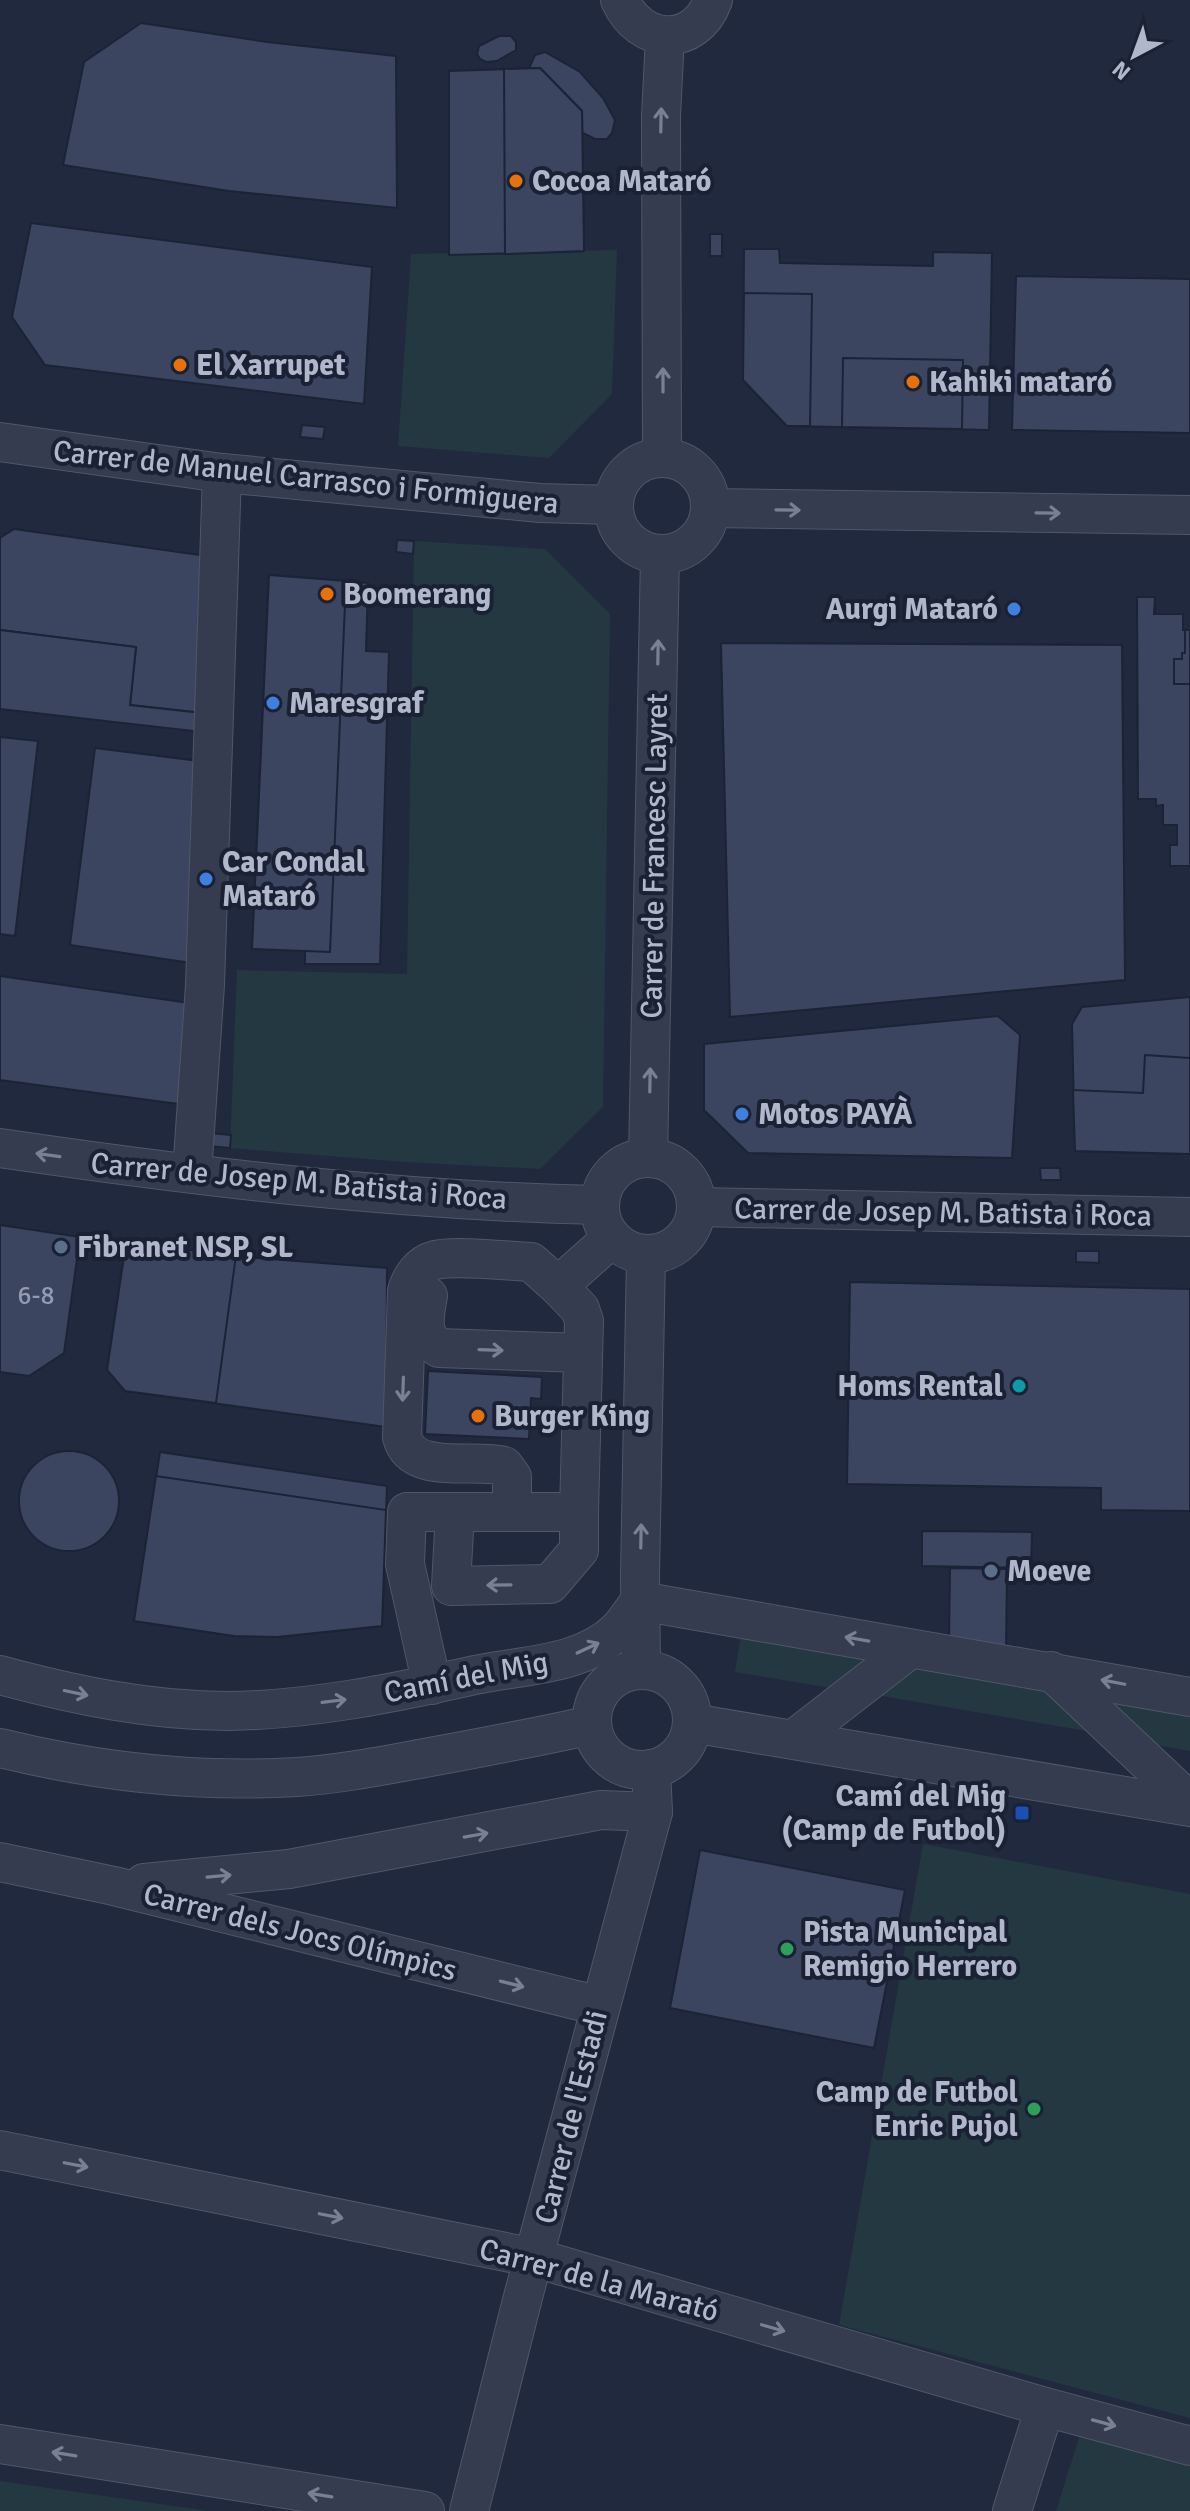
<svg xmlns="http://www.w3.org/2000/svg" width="1190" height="2511" font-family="Signika,sans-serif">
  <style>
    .green { fill: #233840 }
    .building { fill: #3c4560; stroke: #1c2336; stroke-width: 2 }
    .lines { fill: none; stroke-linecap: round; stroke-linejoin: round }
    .minor-casing { stroke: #50576a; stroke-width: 40 }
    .minor { stroke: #353c4f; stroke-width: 38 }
    .oneway { stroke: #798093 }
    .food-dot { fill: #e8710a; stroke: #1a2134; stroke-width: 3 }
    .shop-dot { fill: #3f7fe0; stroke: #1a2134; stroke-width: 3 }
    .service-dot { fill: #5c6f8a; stroke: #1a2134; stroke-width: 3 }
    .culture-dot { fill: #0f9aa8; stroke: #1a2134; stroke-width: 3 }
    .transit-dot { fill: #1a4fb4; stroke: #1a2134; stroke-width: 3 }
    .leisure-dot { fill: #2e9e5b; stroke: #1a2134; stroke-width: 3 }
    .labels { text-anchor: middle; stroke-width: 8; stroke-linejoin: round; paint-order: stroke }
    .number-label { font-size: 26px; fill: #949ab0 }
    .poi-label { font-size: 30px; font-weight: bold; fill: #b1b7ca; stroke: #1a2134; text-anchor: start }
    .street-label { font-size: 30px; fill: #b1b7ca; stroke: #1a2134 }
  </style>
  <rect width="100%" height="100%" fill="#21293f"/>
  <g class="green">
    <path d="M617,250L612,394L549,458L398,446L411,254Z"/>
    <path d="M414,541L545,549L610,614L603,1107L540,1169L405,1162L230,1148L237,970L407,974Z"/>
    <path d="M742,1629L889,1654L843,1690L735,1672Z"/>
    <path d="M915,1660L1049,1681L1110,1735L870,1694Z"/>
    <path d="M1089,1689L1190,1706V1751L1151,1744Z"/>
    <path d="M923,1844L1190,1894V2418L839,2325Z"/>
    <path d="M1082,2428L1190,2463V2511H1056Z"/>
    <path d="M0,2481L209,2511H0Z"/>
  </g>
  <g class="building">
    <path d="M141,23L267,42L396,56L397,208L229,191L63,165L84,62Z"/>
    <path d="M499,36H511L516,42V50L497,61L486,62L480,59L477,54L479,46Z"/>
    <path d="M545,52L580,72L603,98L615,120L612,133L607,139H595L579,131L564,121L543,98L533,82L530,66L535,55Z"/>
    <path d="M540,68L582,111L584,251L449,255V71Z"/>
    <path d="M540,68L582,111L584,251L505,254L504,69Z"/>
    <path d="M31,223L372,267L364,404L45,365L12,317Z"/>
    <rect x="710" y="234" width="12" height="22"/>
    <path d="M744,249H779L780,263L933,266V252L992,253L989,430L787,426L743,380Z"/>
    <path d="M1016,276L1190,279V433L1012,430Z"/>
    <path d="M744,293L812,294L810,426H787L743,380Z"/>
    <path d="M843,358L963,360L962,429L842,427Z"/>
    <path d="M302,425L325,427L323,439L300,437Z"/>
    <path d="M14,529L207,556L202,713L130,705L136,647L0,630V538Z"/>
    <path d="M397,540L414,541L413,554L396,552Z"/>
    <path d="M269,575L368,583L366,651L389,652L380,964H305V950L252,949Z"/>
    <path d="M269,575L346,581L330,952L252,949Z"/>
    <rect x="1137" y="597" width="18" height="33"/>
    <path d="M1137,597H1155L1154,614H1183V630H1190V866H1170V845H1177V825H1163V805L1156,806V799H1138Z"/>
    <path d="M0,630L136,647L130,705L202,713V732L0,709Z"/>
    <path d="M1185,630H1190V684H1174V659H1182V653H1185Z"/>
    <path d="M721,643L1122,645L1123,752L724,757Z"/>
    <path d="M721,643L1122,645L1125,980L730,1017Z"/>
    <path d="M0,737L38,741L15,936L0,934Z"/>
    <path d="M95,748L199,761L198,964L70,945Z"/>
    <path d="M0,976L196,1004L186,1105L0,1080Z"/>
    <path d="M1190,997V1154L1075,1151L1072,1024L1082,1007Z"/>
    <path d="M998,1016L1020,1035L1012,1158L748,1153L704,1110V1044Z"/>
    <path d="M1145,1055L1190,1058V1154L1075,1151L1073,1090L1143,1093Z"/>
    <path d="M199,1132L231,1135L230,1148L197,1145Z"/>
    <path d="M1040,1168H1060L1061,1180H1041Z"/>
    <path d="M0,1225L80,1237L64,1353L29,1376L0,1372Z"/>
    <path d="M126,1243L257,1258L387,1268L386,1427L125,1391L107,1370Z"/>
    <path d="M126,1243L236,1255L216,1403L125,1391L107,1370Z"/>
    <path d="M1076,1251H1099V1263L1076,1262Z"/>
    <path d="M850,1282L1190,1289V1511L1101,1510V1488L847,1484Z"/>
    <path d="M428,1371L542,1377L541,1399L531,1398L529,1439L425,1434Z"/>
    <circle cx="69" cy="1501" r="50"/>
    <path d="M160,1452L387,1486L382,1626L277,1637L234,1636L134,1621Z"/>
    <path d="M156,1476L386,1510L382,1626L277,1637L234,1636L134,1621Z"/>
    <path d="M922,1531L1032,1532L1031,1568L922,1566Z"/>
    <path d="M950,1568L1007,1569L1006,1653L949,1643Z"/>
    <path d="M700,1850L905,1890L874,2048L670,2008Z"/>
  </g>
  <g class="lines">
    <defs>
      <g id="minor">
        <path d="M620,0C640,45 695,49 713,0"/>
        <path d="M0,442L222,473L540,503L613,505"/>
        <circle cx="662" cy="506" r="48"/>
        <path d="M662,458L661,116L665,36"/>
        <path d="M710,508L1190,515"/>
        <path d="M0,1148C198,1177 399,1201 599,1205"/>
        <circle cx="648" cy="1206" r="48"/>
        <path d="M648,1158L660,555"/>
        <path d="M192,1173L205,985L222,473"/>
        <path d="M696,1207L1190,1217"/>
        <path d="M428,1296C424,1316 420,1337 439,1348L583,1353"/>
        <path d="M455,1512L451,1586L550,1584L579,1550V1512"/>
        <path d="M512,1512V1477L504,1466C473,1458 412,1476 402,1437L407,1291C411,1277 420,1264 435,1260C456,1255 507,1261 531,1262L558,1286"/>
        <circle cx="642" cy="1720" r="50"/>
        <path d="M641,1670L640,1575L646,1255"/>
        <path d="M1051,1671L1190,1802"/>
        <path d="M0,1675C74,1695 151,1711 228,1711C311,1710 394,1693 475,1675C521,1665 582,1666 618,1630C626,1622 633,1610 640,1601L1190,1697"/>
        <path d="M432,1685L405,1564L407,1512H579L584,1321L580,1309L558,1286L612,1238"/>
        <path d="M692,1723L1190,1807"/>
        <path d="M794,1739L910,1649"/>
        <path d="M0,1748C98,1772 197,1783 297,1777C342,1774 386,1765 430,1757C484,1747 538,1737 592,1725"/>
        <path d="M0,1862L114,1886L600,2006"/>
        <path d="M144,1883L289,1869L601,1810L653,1812"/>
        <path d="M0,2150L535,2258L1045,2407L1190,2446"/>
        <path d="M0,2444L425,2511"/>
        <path d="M469,2511L523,2297L653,1812L651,1769"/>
        <path d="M1012,2511L1045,2407"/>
      </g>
    </defs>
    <use href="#minor" class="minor-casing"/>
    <use href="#minor" class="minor"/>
  </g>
  <defs><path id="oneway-shaft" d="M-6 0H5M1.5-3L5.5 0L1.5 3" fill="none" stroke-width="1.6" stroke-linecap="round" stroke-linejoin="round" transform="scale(2)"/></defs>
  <g class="oneway">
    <use href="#oneway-shaft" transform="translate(661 120) rotate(-89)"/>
    <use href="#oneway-shaft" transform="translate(663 380) rotate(-90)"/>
    <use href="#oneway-shaft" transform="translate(788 510) rotate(1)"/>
    <use href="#oneway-shaft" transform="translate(1048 513) rotate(1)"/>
    <use href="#oneway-shaft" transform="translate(658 652) rotate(-89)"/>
    <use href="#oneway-shaft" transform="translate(650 1080) rotate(-89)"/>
    <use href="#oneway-shaft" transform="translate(48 1155) rotate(-172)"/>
    <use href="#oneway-shaft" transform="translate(491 1350) rotate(2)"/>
    <use href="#oneway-shaft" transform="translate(403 1389) rotate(92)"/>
    <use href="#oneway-shaft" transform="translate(641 1536) rotate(-89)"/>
    <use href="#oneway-shaft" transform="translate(499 1585) rotate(179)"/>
    <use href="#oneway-shaft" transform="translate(857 1639) rotate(-170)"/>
    <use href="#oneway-shaft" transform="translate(588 1648) rotate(-25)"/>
    <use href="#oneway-shaft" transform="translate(1113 1682) rotate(-169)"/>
    <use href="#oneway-shaft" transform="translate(76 1693) rotate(12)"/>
    <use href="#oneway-shaft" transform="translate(334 1701) rotate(-7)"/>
    <use href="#oneway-shaft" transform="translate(476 1835) rotate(-10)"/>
    <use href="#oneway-shaft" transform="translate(219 1876) rotate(-5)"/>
    <use href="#oneway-shaft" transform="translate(512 1984) rotate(14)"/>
    <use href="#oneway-shaft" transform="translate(76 2165) rotate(11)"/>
    <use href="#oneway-shaft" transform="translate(331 2216) rotate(11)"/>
    <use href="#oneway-shaft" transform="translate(773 2328) rotate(16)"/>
    <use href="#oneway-shaft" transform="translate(1104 2423) rotate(15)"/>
    <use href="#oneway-shaft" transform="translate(64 2454) rotate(-171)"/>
    <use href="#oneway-shaft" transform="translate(320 2495) rotate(-171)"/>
  </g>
  <g class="food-dot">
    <circle cx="516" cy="181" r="8"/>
    <circle cx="180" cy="365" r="8"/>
    <circle cx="913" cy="382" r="8"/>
    <circle cx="327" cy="594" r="8"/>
    <circle cx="478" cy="1416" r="8"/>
  </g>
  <g class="shop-dot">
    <circle cx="1014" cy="609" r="8"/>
    <circle cx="273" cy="703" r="8"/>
    <circle cx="206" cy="879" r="8"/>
    <circle cx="742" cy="1114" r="8"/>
  </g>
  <g class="service-dot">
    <circle cx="61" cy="1247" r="8"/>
    <circle cx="991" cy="1571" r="8"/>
  </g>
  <circle class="culture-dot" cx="1019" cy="1386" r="8"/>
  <rect class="transit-dot" x="1014" y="1805" width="16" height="16" rx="4"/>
  <g class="leisure-dot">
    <circle cx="787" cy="1949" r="8"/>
    <circle cx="1034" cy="2109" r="8"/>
  </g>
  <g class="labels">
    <g class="number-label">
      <text x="36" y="1304">6-8</text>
    </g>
    <g class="poi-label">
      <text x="532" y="191">Cocoa Mataró</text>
      <text x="196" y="375">El Xarrupet</text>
      <text x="929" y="392">Kahiki mataró</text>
      <text x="343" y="604">Boomerang</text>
      <text x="998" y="619" text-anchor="end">Aurgi Mataró</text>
      <text x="289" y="713">Maresgraf</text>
      <text x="222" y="872">Car Condal<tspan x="222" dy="34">Mataró</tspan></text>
      <text x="758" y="1124">Motos PAYÀ</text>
      <text x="77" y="1257">Fibranet NSP, SL</text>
      <text x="1003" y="1396" text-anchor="end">Homs Rental</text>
      <text x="494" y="1426">Burger King</text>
      <text x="1007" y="1581">Moeve</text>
      <text x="1006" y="1806" text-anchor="end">Camí del Mig<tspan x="1006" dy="34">(Camp de Futbol)</tspan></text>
      <text x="803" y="1942">Pista Municipal<tspan x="803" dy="34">Remigio Herrero</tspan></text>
      <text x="1018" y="2102" text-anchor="end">Camp de Futbol<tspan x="1018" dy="34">Enric Pujol</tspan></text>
    </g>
    <g class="street-label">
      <text transform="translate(306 477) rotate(6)" y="10">Carrer de Manuel Carrasco i Formiguera</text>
      <text transform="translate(654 856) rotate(-89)" y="10">Carrer de Francesc Layret</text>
      <text transform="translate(299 1181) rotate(5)" y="10">Carrer de Josep M. Batista i Roca</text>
      <text transform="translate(943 1212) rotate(1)" y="10">Carrer de Josep M. Batista i Roca</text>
      <text transform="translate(466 1677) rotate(-11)" y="10">Camí del Mig</text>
      <text transform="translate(300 1932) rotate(14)" y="10">Carrer dels Jocs Olímpics</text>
      <text transform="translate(571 2117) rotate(-76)" y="10">Carrer de l'Estadi</text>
      <text transform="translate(599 2280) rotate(15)" y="10">Carrer de la Marató</text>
    </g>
  </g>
  <g transform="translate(1134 56) rotate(221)" stroke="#1a2134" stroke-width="6" paint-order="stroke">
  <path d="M0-6L14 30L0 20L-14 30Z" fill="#b1b7ca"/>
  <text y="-12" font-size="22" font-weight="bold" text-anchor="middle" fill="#b1b7ca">N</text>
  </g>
</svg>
